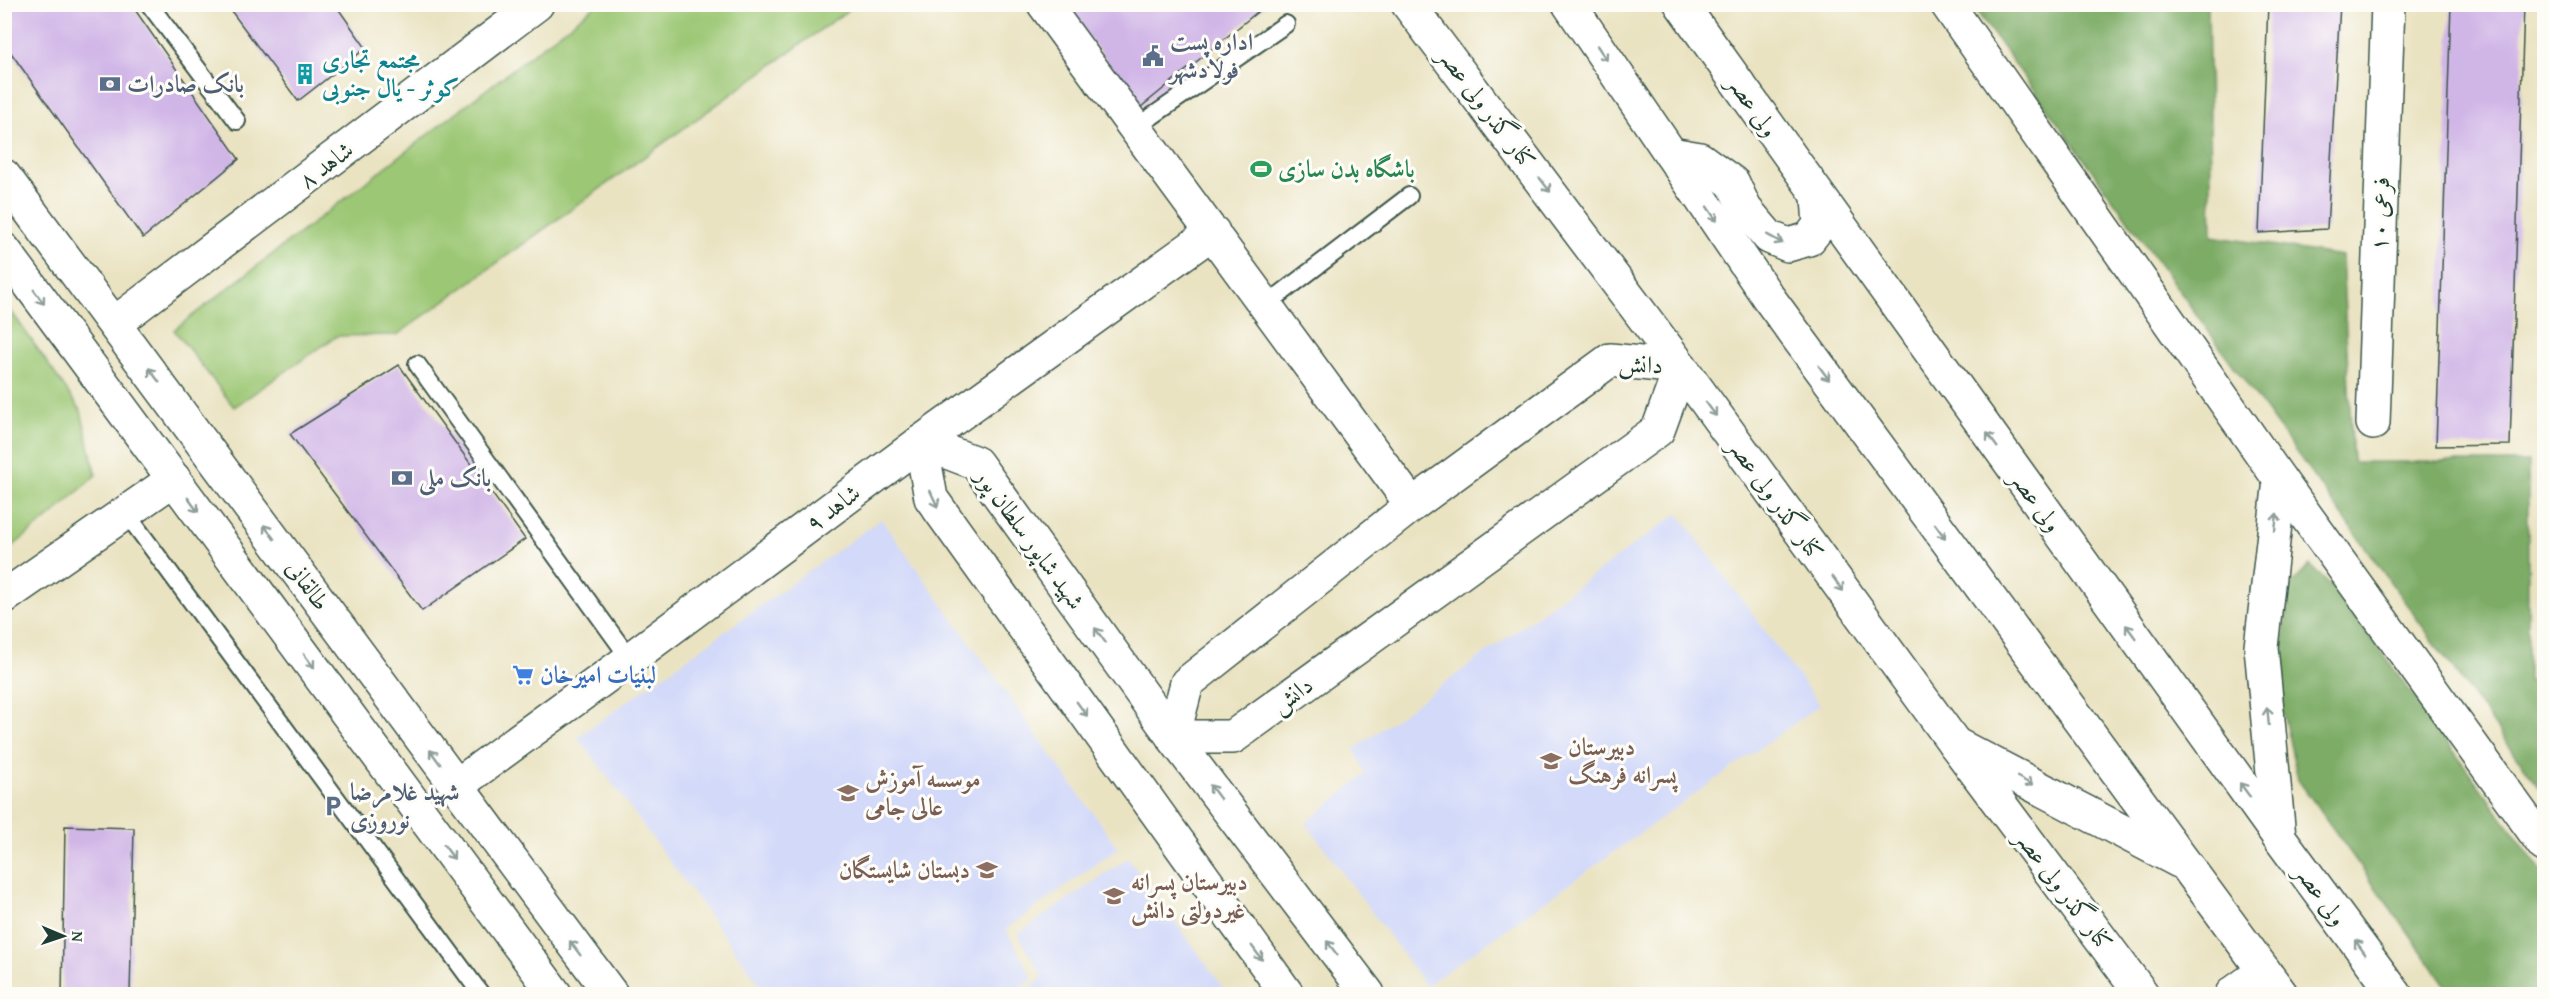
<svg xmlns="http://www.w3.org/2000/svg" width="2549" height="999" font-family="'Gentium Book Plus',Amiri,serif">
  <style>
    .built { fill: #d2d9f9 }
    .green { fill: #9cc774; stroke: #5e8254; stroke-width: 1.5 }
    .forest { fill: #7dac66; stroke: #4e744d; stroke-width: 1.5 }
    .building { fill: #d0b5e7 }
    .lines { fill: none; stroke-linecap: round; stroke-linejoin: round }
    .service-casing { stroke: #3d5649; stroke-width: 20 }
    .minor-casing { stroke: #3d5649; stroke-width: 36 }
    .tertiary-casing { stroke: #3d5649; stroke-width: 36 }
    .secondary-casing { stroke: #3d5649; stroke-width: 36 }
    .service { stroke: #fff; stroke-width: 16 }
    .minor { stroke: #fff; stroke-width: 33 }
    .tertiary { stroke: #fff; stroke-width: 33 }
    .secondary { stroke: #fff; stroke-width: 33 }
    .oneway { stroke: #8f9e9a }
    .labels { text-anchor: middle; stroke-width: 6; stroke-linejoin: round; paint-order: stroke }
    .service-label { font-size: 24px; font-weight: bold; fill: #4e5e75; stroke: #fdfcf7; text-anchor: start }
    .culture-label { font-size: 24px; font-weight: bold; fill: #0d838f; stroke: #fdfcf7; text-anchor: start }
    .street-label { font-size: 24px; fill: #1f3d34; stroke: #fdfcf7 }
    .leisure-label { font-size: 24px; font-weight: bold; fill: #27864d; stroke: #fdfcf7; text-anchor: start }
    .shop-label { font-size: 24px; font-weight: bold; fill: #366cbe; stroke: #fdfcf7; text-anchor: start }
    .education-label { font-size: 24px; font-weight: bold; fill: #785e54; stroke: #fdfcf7; text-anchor: start }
  </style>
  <rect width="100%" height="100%" fill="#fdfcf7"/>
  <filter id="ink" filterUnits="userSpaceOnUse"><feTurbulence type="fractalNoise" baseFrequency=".0167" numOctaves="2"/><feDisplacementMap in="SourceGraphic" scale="12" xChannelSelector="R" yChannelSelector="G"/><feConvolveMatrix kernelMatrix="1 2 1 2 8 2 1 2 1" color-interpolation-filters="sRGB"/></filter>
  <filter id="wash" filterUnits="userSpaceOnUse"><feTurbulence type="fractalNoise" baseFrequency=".008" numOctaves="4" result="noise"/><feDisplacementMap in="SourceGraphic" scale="24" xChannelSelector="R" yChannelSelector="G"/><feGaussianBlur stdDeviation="1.35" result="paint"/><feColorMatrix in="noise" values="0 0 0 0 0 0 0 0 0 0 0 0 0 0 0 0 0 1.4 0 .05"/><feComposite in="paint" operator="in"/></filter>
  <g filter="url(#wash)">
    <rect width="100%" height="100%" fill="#eae3c2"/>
    <g class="built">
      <path d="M1678,513L1820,705L1426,986L1306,823L1366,774L1354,749Z"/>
      <path d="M881,519L1118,848L1006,929L1033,979L1011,994H767L578,737Z"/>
      <path d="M1128,858L1228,994H1020L1043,978L1018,934Z"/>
    </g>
    <g class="green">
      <path d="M596,5H855L397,335L337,336L234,407L174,330Z"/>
      <path d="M4,301L81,411L96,475L50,517L5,552Z"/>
    </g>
    <g class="forest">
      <path d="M1972,5H2208L2212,236L2342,256L2353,462H2528V681L2544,683V794Z"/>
      <path d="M2310,565L2337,591L2544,875V994H2452L2298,780L2283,713V643L2290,586Z"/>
    </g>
    <g id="blocks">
      <g class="building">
        <path d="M4,4H131L239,159L143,238L4,43Z"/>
        <path d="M226,4H335L366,48L298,101Z"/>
        <path d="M1064,4H1267L1141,107Z"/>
        <path d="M2268,4H2340L2327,229L2259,233Z"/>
        <path d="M2451,4H2524L2510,445L2436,446Z"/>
        <path d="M399,365L525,539L422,611L290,434Z"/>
        <path d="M65,826L134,828L130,994H62Z"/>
      </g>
    </g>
  </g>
  <g filter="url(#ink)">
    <use href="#blocks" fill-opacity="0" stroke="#3d5649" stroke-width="1.5"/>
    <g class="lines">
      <defs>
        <g id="service">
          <path d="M149,4L237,121"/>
          <path d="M1135,128L1286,24"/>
          <path d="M1266,305L1409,196"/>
          <path d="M417,364L630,659"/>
          <path d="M126,513L481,994"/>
        </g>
        <g id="minor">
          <path d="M1044,4L1412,505"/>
          <path d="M1610,360L1681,367L1658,430L1233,737H1173L1187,683L1412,505Z"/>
          <path d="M2373,423L2388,4"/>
          <path d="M921,442L976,463L1173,737L1368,994"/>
          <path d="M921,442L931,498L1287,994"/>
          <path d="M1955,744L2142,994"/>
          <path d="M456,786L630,659L921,442L1213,232"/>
        </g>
        <g id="tertiary">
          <path d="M1408,4L1681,367L1955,744"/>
          <path d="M1947,4L2280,480L2544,845"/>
          <path d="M115,323L537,4"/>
          <path d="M4,597L174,479"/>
          <path d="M2279,837L2261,647L2280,480"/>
        </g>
        <g id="secondary">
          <path d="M1569,4L1768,297L2281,994"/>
          <path d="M1681,4L2279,837L2395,994"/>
          <path d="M1671,154L1700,159L1733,183L1745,209L1769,237L1788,245L1809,239L1820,225L1818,197"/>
          <path d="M4,176L611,994"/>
          <path d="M4,250L555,994"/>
          <path d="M1955,744L2179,861"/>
          <path d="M2232,994L2264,971"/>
        </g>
      </defs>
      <use href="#service" class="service-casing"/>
      <use href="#minor" class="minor-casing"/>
      <use href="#tertiary" class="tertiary-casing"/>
      <use href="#secondary" class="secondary-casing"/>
      <use href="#service" class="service"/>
      <use href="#minor" class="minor"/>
      <use href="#tertiary" class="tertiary"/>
      <use href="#secondary" class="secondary"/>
    </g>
    <defs><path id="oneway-shaft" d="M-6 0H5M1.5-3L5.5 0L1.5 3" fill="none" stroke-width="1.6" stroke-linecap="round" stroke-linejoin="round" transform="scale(1.5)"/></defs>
    <g class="oneway">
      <use href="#oneway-shaft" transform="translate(1602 53) rotate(56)"/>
      <use href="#oneway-shaft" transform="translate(1545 185) rotate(53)"/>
      <use href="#oneway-shaft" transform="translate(1712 214) rotate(56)"/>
      <use href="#oneway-shaft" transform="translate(1775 239) rotate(29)"/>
      <use href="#oneway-shaft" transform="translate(39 297) rotate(54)"/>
      <use href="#oneway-shaft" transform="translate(1824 373) rotate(54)"/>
      <use href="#oneway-shaft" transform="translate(154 375) rotate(-127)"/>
      <use href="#oneway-shaft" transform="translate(1711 409) rotate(54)"/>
      <use href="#oneway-shaft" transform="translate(1992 440) rotate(-126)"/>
      <use href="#oneway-shaft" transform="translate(934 499) rotate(65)"/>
      <use href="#oneway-shaft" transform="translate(193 505) rotate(54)"/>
      <use href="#oneway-shaft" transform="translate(2276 522) rotate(-84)"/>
      <use href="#oneway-shaft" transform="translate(1940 531) rotate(54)"/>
      <use href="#oneway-shaft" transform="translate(269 532) rotate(-126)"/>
      <use href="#oneway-shaft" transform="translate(1838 584) rotate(54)"/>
      <use href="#oneway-shaft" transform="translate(2131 632) rotate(-126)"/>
      <use href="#oneway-shaft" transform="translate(1100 635) rotate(-126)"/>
      <use href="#oneway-shaft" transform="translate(309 661) rotate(54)"/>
      <use href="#oneway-shaft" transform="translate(1082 709) rotate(54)"/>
      <use href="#oneway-shaft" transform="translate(2268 716) rotate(-95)"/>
      <use href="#oneway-shaft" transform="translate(435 757) rotate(-126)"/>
      <use href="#oneway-shaft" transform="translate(2025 781) rotate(28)"/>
      <use href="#oneway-shaft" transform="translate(2245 790) rotate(-126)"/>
      <use href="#oneway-shaft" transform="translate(1215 792) rotate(-127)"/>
      <use href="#oneway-shaft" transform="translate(449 852) rotate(54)"/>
      <use href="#oneway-shaft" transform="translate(2360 947) rotate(-126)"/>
      <use href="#oneway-shaft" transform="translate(575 948) rotate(-127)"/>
      <use href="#oneway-shaft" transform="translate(1332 948) rotate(-127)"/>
      <use href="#oneway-shaft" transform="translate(1257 953) rotate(54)"/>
    </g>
  </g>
  <defs>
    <symbol id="civic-bare" viewBox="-9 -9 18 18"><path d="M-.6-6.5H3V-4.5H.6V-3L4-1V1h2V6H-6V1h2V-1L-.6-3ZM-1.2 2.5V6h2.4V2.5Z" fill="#5c6f8a" stroke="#fdfcf7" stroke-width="2.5" paint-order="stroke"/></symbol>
    <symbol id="building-bare" viewBox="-9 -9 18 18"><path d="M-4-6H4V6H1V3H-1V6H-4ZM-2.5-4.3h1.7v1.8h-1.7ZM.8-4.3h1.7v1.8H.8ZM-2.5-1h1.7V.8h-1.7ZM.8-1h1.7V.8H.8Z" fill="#0f9aa8" stroke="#fdfcf7" stroke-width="2.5" paint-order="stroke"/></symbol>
    <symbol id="bank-bare" viewBox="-9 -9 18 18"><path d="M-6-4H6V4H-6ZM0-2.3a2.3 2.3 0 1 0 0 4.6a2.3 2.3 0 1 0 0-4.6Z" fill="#5c6f8a" stroke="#fdfcf7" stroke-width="2.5" paint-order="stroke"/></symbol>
    <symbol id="stadium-bare" viewBox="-9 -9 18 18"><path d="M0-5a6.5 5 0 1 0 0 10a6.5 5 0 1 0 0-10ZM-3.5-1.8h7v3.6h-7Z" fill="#2e9e5b" stroke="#fdfcf7" stroke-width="2.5" paint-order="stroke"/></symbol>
    <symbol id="supermarket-bare" viewBox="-9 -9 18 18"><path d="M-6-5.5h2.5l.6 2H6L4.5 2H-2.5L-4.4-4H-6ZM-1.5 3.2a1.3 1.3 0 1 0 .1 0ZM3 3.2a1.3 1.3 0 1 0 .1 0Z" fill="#3f7fe0" stroke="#fdfcf7" stroke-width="2.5" paint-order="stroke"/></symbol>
    <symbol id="school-bare" viewBox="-9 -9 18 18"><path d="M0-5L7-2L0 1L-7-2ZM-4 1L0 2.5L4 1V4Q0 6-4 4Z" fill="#8d6e63" stroke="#fdfcf7" stroke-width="2.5" paint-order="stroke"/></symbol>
    <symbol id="university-bare" viewBox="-9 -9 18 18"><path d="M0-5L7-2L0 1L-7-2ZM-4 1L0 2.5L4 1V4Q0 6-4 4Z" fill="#8d6e63" stroke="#fdfcf7" stroke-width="2.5" paint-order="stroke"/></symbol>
    <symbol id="parking-bare" viewBox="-9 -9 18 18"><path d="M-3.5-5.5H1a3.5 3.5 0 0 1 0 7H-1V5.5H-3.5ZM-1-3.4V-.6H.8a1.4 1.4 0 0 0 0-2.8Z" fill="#5c6f8a" stroke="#fdfcf7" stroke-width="2.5" paint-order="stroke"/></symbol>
  </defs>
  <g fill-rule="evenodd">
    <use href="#civic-bare" x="1138" y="41" width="30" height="30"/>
    <use href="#building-bare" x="290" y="59" width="30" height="30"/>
    <use href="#bank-bare" x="95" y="69" width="30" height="30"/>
    <use href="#stadium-bare" x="1246" y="154" width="30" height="30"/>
    <use href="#bank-bare" x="387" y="463" width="30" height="30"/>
    <use href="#supermarket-bare" x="508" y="660" width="30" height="30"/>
    <use href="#school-bare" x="1536" y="746" width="30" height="30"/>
    <use href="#university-bare" x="833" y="778" width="30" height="30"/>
    <use href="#parking-bare" x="318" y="791" width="30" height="30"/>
    <use href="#school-bare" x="972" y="855" width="30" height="30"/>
    <use href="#school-bare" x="1099" y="881" width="30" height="30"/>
  </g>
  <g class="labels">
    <g class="service-label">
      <text x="1170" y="50">اداره پست<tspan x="1170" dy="28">فولادشهر</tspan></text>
      <text x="127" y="92">بانک صادرات</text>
      <text x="419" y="486">بانک ملی</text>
      <text x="350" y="800">شهید غلامرضا<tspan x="350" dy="28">نوروزی</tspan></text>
    </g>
    <g class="culture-label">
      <text x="322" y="68">مجتمع تجاری<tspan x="322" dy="28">کوثر - یال جنوبی</tspan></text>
    </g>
    <g class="street-label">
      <text transform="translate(1753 106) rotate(55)" y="8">ولی عصر</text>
      <text transform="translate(1487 108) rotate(53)" y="8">کنار گذر ولی عصر</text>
      <text transform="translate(326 165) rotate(-37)" y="8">شاهد ۸</text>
      <text transform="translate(2380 214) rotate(-88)" y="8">فرعی ۱۰</text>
      <text transform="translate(1641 364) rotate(4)" y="8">دانش</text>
      <text transform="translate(1776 499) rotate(54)" y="8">کنار گذر ولی عصر</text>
      <text transform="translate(2036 501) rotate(54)" y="8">ولی عصر</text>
      <text transform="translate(833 508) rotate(-37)" y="8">شاهد ۹</text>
      <text transform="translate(1030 539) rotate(54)" y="8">شهید شاپور سلطان پور</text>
      <text transform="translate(308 585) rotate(54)" y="8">طالقانی</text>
      <text transform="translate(1292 695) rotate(-36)" y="8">دانش</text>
      <text transform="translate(2064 890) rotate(53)" y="8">کنار گذر ولی عصر</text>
      <text transform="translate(2321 895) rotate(54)" y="8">ولی عصر</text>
    </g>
    <g class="leisure-label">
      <text x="1278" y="177">باشگاه بدن سازی</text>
    </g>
    <g class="shop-label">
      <text x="540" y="683">لبنیات امیر‌خان</text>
    </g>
    <g class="education-label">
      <text x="1568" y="755">دبیرستان<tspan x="1568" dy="28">پسرانه فرهنگ</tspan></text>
      <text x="865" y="787">موسسه آموزش<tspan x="865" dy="28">عالی جامی</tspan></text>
      <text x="970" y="878" text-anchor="end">دبستان شایستگان</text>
      <text x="1131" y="890">دبیرستان پسرانه<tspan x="1131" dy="28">غیردولتی دانش</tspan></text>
    </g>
  </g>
  <rect width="2549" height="999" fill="none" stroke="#fdfcf7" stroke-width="24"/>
  <g transform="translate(63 936) rotate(92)" stroke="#fdfcf7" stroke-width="4.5" paint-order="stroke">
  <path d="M0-4.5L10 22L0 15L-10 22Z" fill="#1f3d34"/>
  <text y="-9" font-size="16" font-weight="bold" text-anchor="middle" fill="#1f3d34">N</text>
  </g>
</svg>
